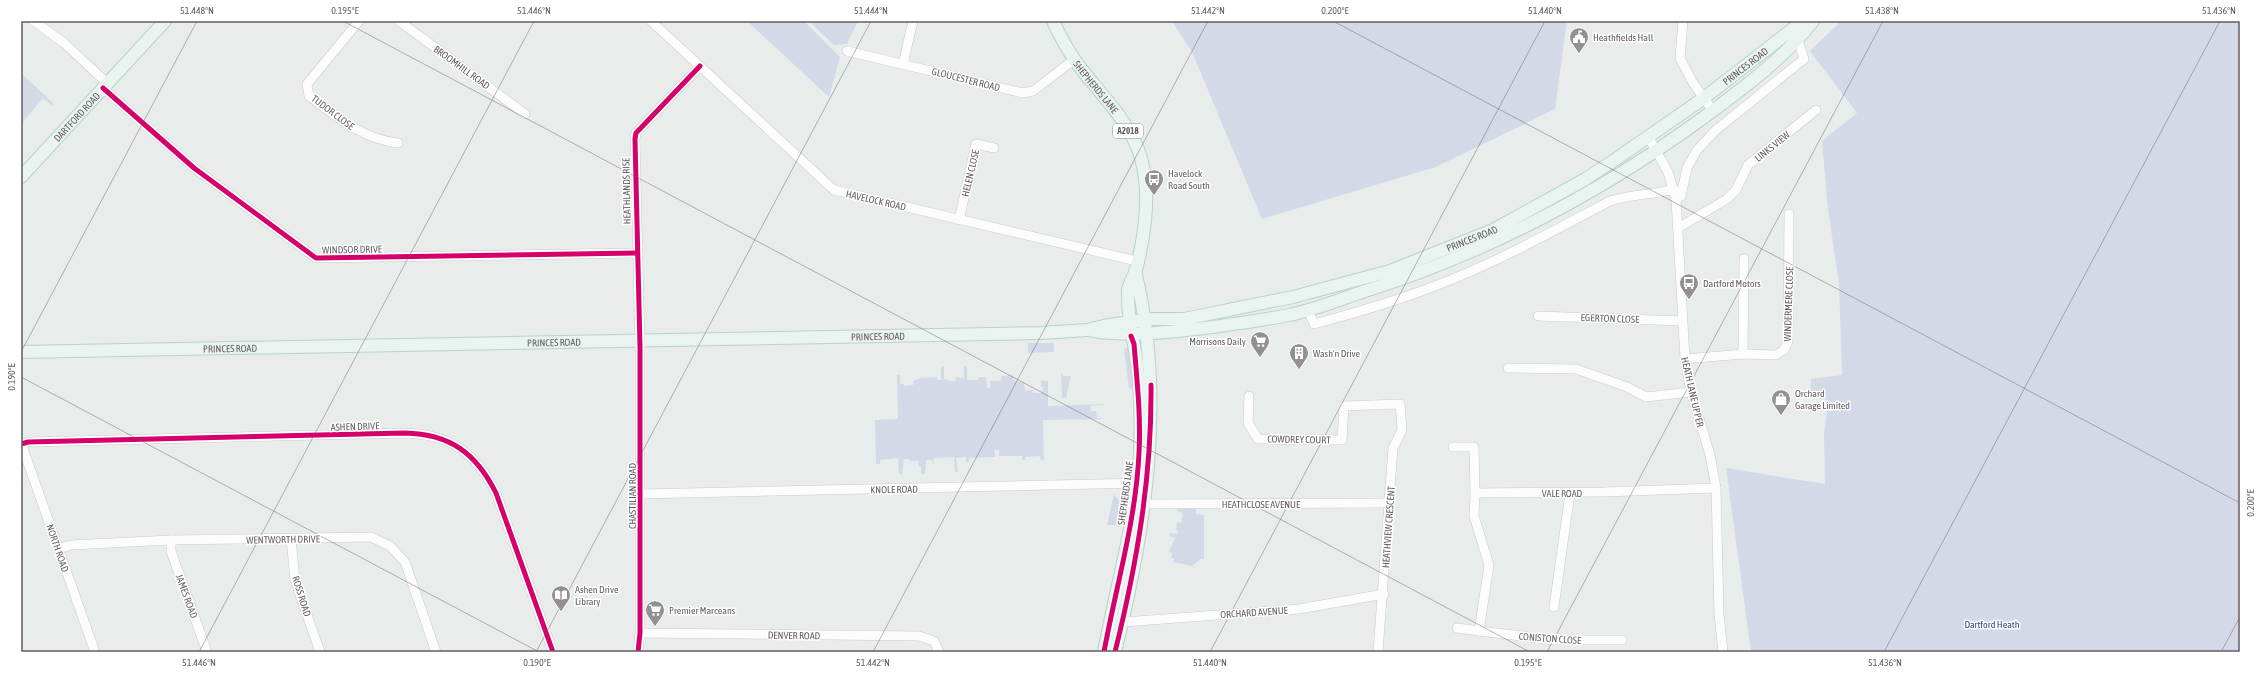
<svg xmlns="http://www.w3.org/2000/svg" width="2261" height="673" font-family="'Asap Condensed',sans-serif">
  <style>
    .green { fill: #d4d9e8 }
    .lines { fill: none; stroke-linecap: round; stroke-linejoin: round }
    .minor-casing { stroke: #cacaca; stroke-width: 10 }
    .major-casing { stroke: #b7d4c6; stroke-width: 14 }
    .minor { stroke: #fcfcfc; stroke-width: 9 }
    .major { stroke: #e9f3ef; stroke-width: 12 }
    .cycleway-casing { stroke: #fff; stroke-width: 8 }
    .cycleway { stroke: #d6006c; stroke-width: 5 }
    .ticks { fill: none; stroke: #655d62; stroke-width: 1; stroke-opacity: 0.45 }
    .labels { text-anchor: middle; stroke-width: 3; stroke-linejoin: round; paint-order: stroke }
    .shield { fill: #fff; stroke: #938e91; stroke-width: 1 }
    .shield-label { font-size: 9px; font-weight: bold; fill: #655d62 }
    .poi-label { font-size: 10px; fill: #655d62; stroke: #fff; text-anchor: start }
    .street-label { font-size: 10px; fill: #655d62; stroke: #fff }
    .park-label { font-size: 10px; fill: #3a4587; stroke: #fff }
    .neatline { fill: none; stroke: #655d62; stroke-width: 1.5 }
    .ticks-label { font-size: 10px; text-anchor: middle; fill: #655d62 }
  </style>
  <rect width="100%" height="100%" fill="#e8edeb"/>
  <g class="green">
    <path d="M747,21H804L840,57L829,97Z"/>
    <path d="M809,21H858L847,44L834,45Z"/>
    <path d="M1172,21H1567L1555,109L1436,167L1262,219L1192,52Z"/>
    <path d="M1841,21H2240V652H1751L1726,468L1825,484L1824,434L1828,400L1810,397L1811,379L1842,375L1839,284L1828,209L1822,141L1857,113L1810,51Z"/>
    <path d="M21,73L53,103L52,106L43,98L21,124Z"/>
    <path d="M1028,343H1054V352L1028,353Z"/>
    <path d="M1128,347L1133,388L1129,389L1124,349Z"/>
    <path d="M944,366V379L955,382L956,377L964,379V366H967V380H978L979,377H986L987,388H990V381H1001L1002,376L1013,375V380L1024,383L1025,391L1033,390V393H1041L1044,387H1041V381H1048V406L1108,404L1091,406V411H1096L1097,418L1108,419L1043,420L1044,460H1041L1040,456L1025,457V460H1022V456H999V450H995V457L969,458V462H966V457L956,458L958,472H955L954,457L934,458V466L932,460H926L925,474H921V466H919L918,461H911L910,463L909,459H904L902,474H899L898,458L880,460V464H876L875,420L898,419L897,375H900V384H904V386L913,385V381L920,378L937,377V380H941V367Z"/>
    <path d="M1061,373L1063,376H1071L1066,398H1062Z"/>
    <path d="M1114,494L1122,504L1119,525H1107Z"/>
    <path d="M1178,508H1196V514L1204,515V559H1201L1192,566L1173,562L1174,558H1171L1172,553L1169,552L1175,538L1169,536L1170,533L1178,534V531L1176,530L1177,522L1181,523L1183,513L1177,511Z"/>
  </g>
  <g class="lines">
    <defs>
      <g id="minor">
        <path d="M34,21L64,43L107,83"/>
        <path d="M359,21L307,84L309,96C337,117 362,139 398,143"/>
        <path d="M399,21L525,114"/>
        <path d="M651,21L834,190L1137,261"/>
        <path d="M1683,21L1680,58L1693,83L1713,111"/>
        <path d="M847,51L1023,93L1033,91L1075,59"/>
        <path d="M903,64L913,21"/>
        <path d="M103,88L194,168L316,258L637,253"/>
        <path d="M1648,136L1668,172L1676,199L1685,359L1691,392L1710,455L1716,488L1719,614L1723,652"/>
        <path d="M1676,199L1681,196L1687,168L1697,150L1716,130L1804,59L1798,40"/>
        <path d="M959,220L976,144L994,148"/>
        <path d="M1678,228L1727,199L1736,190L1748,165L1816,110"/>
        <path d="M1308,310L1314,324C1355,313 1396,301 1435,286C1496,263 1553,231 1610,201C1631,194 1653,195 1674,189"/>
        <path d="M1538,316L1682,321"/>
        <path d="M1743,354L1744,259"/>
        <path d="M1685,359L1743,354L1776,355L1784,350L1788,342L1789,214"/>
        <path d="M1508,368L1576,369L1627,387L1646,397L1691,392"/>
        <path d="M1249,396L1248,423L1258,439L1342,440L1344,406L1400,404L1402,430L1393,448L1378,652"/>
        <path d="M21,443L95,652"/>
        <path d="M21,444L28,442L405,433C450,434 476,453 496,493L553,652"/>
        <path d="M1453,447H1474L1475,493L1604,492L1716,488"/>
        <path d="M1475,493L1474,516L1489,565L1479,631L1554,640H1622"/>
        <path d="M641,494L1144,483"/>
        <path d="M1139,504L1389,503"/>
        <path d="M291,539L295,580L320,652"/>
        <path d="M171,540V551L207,652"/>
        <path d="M58,549L71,545L171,540L371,537L390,546L405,562L436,652"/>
        <path d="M1554,607L1570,493"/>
        <path d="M1123,622L1299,609L1384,594"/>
        <path d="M1457,628L1479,631"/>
        <path d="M640,633L919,636L934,641L939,652"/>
        <path d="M638,652L640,633V347L635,139L636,133L700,66"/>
      </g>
      <g id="major">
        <path id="s1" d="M1053,21C1059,34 1066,47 1074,59C1096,91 1130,119 1141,158C1151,194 1145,235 1136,270C1134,277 1128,284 1128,292C1128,311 1130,327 1134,345C1140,376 1141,419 1140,451C1137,517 1116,587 1104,652"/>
        <path id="s2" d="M21,177L165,21"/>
        <path d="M1093,331C1134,337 1171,332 1213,327C1239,323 1264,320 1289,315C1313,310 1336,301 1359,293C1484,254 1601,193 1707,115C1745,87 1784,58 1813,21"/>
        <path id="s3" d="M21,352L1041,333L1087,330L1108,325L1154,319H1184L1293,297L1390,271L1493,230L1584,180L1616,159L1704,98L1803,21"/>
        <path d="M1115,652C1146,528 1166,397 1135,271"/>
      </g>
    </defs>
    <use href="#minor" class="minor-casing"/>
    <use href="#major" class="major-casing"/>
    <use href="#minor" class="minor"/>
    <use href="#major" class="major"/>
    <defs>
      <g id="cycleway">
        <path d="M103,88L194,168L316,258L637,253"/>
        <path d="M21,444L28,442L405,433C450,434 476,453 496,493L553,652"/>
        <path d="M638,652L640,633V347L635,139L636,133L700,66"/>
        <path d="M1104,652C1116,586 1136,520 1139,453C1141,417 1137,380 1134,344L1131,336"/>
        <path d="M1115,652C1137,563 1152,476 1151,385"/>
      </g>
    </defs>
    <use href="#cycleway" class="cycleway-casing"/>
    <use href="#cycleway" class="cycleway"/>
  </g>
  <path class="ticks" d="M343,21L1530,652M1333,21L2240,503M21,352L197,21M21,377L539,652M199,652L534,21M536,652L871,21M873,652L1208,21M1210,652L1545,21M1547,652L1883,21M1884,652L2220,21M2221,652L2240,617"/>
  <defs>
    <symbol id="civic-pin" viewBox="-11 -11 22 30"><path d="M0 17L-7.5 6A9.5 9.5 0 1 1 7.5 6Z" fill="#938f92" stroke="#fff"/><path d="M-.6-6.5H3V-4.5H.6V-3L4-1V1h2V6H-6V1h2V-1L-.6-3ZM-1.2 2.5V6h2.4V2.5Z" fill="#fff"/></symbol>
    <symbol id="bus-pin" viewBox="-11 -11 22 30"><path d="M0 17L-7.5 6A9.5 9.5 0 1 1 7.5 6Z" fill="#938f92" stroke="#fff"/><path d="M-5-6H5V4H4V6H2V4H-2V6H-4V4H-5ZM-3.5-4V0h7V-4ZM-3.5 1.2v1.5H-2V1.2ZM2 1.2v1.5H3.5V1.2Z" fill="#fff"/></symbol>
    <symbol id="supermarket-pin" viewBox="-11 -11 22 30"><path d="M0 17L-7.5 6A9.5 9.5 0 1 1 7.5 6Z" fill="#938f92" stroke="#fff"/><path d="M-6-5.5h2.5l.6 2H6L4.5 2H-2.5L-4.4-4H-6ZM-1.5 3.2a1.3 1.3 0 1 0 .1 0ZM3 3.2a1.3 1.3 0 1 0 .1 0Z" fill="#fff"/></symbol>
    <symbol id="building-pin" viewBox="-11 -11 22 30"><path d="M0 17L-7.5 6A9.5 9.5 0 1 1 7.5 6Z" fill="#938f92" stroke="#fff"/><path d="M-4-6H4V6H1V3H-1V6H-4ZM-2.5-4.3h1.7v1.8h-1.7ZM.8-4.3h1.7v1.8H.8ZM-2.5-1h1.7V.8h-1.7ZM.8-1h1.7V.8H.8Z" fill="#fff"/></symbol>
    <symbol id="shop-pin" viewBox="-11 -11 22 30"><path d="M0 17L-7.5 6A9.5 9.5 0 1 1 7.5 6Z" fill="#938f92" stroke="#fff"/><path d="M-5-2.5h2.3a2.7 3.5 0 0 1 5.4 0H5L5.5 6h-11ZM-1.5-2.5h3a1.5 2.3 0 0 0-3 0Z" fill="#fff"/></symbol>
    <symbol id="library-pin" viewBox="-11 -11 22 30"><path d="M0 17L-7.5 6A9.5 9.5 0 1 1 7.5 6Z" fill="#938f92" stroke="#fff"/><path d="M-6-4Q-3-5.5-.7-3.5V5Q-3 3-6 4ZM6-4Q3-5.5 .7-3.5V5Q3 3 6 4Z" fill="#fff"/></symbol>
  </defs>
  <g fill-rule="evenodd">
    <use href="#civic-pin" x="1568" y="26" width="22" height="30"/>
    <use href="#bus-pin" x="1143" y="168" width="22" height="30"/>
    <use href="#bus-pin" x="1678" y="272" width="22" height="30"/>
    <use href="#supermarket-pin" x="1249" y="330" width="22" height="30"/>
    <use href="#building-pin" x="1288" y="342" width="22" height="30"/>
    <use href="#shop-pin" x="1770" y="388" width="22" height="30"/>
    <use href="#library-pin" x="550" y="584" width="22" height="30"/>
    <use href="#supermarket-pin" x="644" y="599" width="22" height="30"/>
  </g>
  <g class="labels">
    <rect class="shield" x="1113" y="124" width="30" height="14" rx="3"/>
    <g class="shield-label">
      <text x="1128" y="134">A2018</text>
    </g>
    <g class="poi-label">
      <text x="1593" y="41">Heathfields Hall</text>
      <text x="1168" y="177">Havelock<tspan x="1168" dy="12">Road South</tspan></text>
      <text x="1703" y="287">Dartford Motors</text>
      <text x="1246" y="345" text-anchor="end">Morrisons Daily</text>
      <text x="1313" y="357">Wash'n Drive</text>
      <text x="1795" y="397">Orchard<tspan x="1795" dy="12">Garage Limited</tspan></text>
      <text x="575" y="593">Ashen Drive<tspan x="575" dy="12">Library</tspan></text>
      <text x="669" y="614">Premier Marceans</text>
    </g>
    <g class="street-label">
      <text dy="4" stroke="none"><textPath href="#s3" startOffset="1788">PRINCES ROAD</textPath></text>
      <text transform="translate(462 67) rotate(36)" y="4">BROOMHILL ROAD</text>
      <text transform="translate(966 79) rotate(14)" y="4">GLOUCESTER ROAD</text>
      <text dy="4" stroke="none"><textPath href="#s1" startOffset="79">SHEPHERDS LANE</textPath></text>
      <text transform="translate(333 112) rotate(37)" y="4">TUDOR CLOSE</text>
      <text dy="4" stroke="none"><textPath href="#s2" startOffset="82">DARTFORD ROAD</textPath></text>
      <text transform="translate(1772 146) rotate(-39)" y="4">LINKS VIEW</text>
      <text transform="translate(970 173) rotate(-77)" y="4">HELEN CLOSE</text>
      <text transform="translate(626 191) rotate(-91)" y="4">HEATHLANDS RISE</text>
      <text transform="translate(876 200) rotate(13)" y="4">HAVELOCK ROAD</text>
      <text dy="4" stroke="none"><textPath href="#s3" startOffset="1464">PRINCES ROAD</textPath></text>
      <text transform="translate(352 249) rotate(-1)" y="4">WINDSOR DRIVE</text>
      <text transform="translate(1788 304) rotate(-88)" y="4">WINDERMERE CLOSE</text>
      <text transform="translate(1610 318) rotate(2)" y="4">EGERTON CLOSE</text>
      <text dy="4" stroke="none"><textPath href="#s3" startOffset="857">PRINCES ROAD</textPath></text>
      <text dy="4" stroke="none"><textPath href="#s3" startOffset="533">PRINCES ROAD</textPath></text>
      <text dy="4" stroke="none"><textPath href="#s3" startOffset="209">PRINCES ROAD</textPath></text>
      <text transform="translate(1693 392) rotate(77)" y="4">HEATH LANE UPPER</text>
      <text transform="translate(355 426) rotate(-2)" y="4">ASHEN DRIVE</text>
      <text transform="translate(1299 439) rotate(1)" y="4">COWDREY COURT</text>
      <text transform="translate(894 489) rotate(-1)" y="4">KNOLE ROAD</text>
      <text transform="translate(1125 493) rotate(-82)" y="4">SHEPHERDS LANE</text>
      <text x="1562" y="497">VALE ROAD</text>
      <text transform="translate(632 496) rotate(-90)" y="4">CHASTILIAN ROAD</text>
      <text x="1261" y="508">HEATHCLOSE AVENUE</text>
      <text transform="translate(1388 527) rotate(-86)" y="4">HEATHVIEW CRESCENT</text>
      <text transform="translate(283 539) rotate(-1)" y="4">WENTWORTH DRIVE</text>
      <text transform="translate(58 548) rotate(71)" y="4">NORTH ROAD</text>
      <text transform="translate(187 596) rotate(70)" y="4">JAMES ROAD</text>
      <text transform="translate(302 596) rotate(73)" y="4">ROSS ROAD</text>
      <text transform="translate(1254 612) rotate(-4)" y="4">ORCHARD AVENUE</text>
      <text transform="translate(794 635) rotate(1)" y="4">DENVER ROAD</text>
      <text transform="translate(1550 638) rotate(4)" y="4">CONISTON CLOSE</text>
    </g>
    <g class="park-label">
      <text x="1992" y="628">Dartford Heath</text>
    </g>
  </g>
  <rect width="2261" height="673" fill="none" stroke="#ffffff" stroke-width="44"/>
  <rect x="22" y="22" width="2217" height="629" class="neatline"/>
  <g class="ticks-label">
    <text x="197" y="14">51.448°N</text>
    <text x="345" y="14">0.195°E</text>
    <text x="534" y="14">51.446°N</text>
    <text x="871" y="14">51.444°N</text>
    <text x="1208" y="14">51.442°N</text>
    <text x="1335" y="14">0.200°E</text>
    <text x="1545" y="14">51.440°N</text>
    <text x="1882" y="14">51.438°N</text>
    <text x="2219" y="14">51.436°N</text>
    <text transform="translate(11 377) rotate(-90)" y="4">0.190°E</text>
    <text transform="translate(2250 503) rotate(-90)" y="4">0.200°E</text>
    <text x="199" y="666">51.446°N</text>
    <text x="537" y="666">0.190°E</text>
    <text x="873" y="666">51.442°N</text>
    <text x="1210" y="666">51.440°N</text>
    <text x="1528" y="666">0.195°E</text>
    <text x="1885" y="666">51.436°N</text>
  </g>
</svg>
